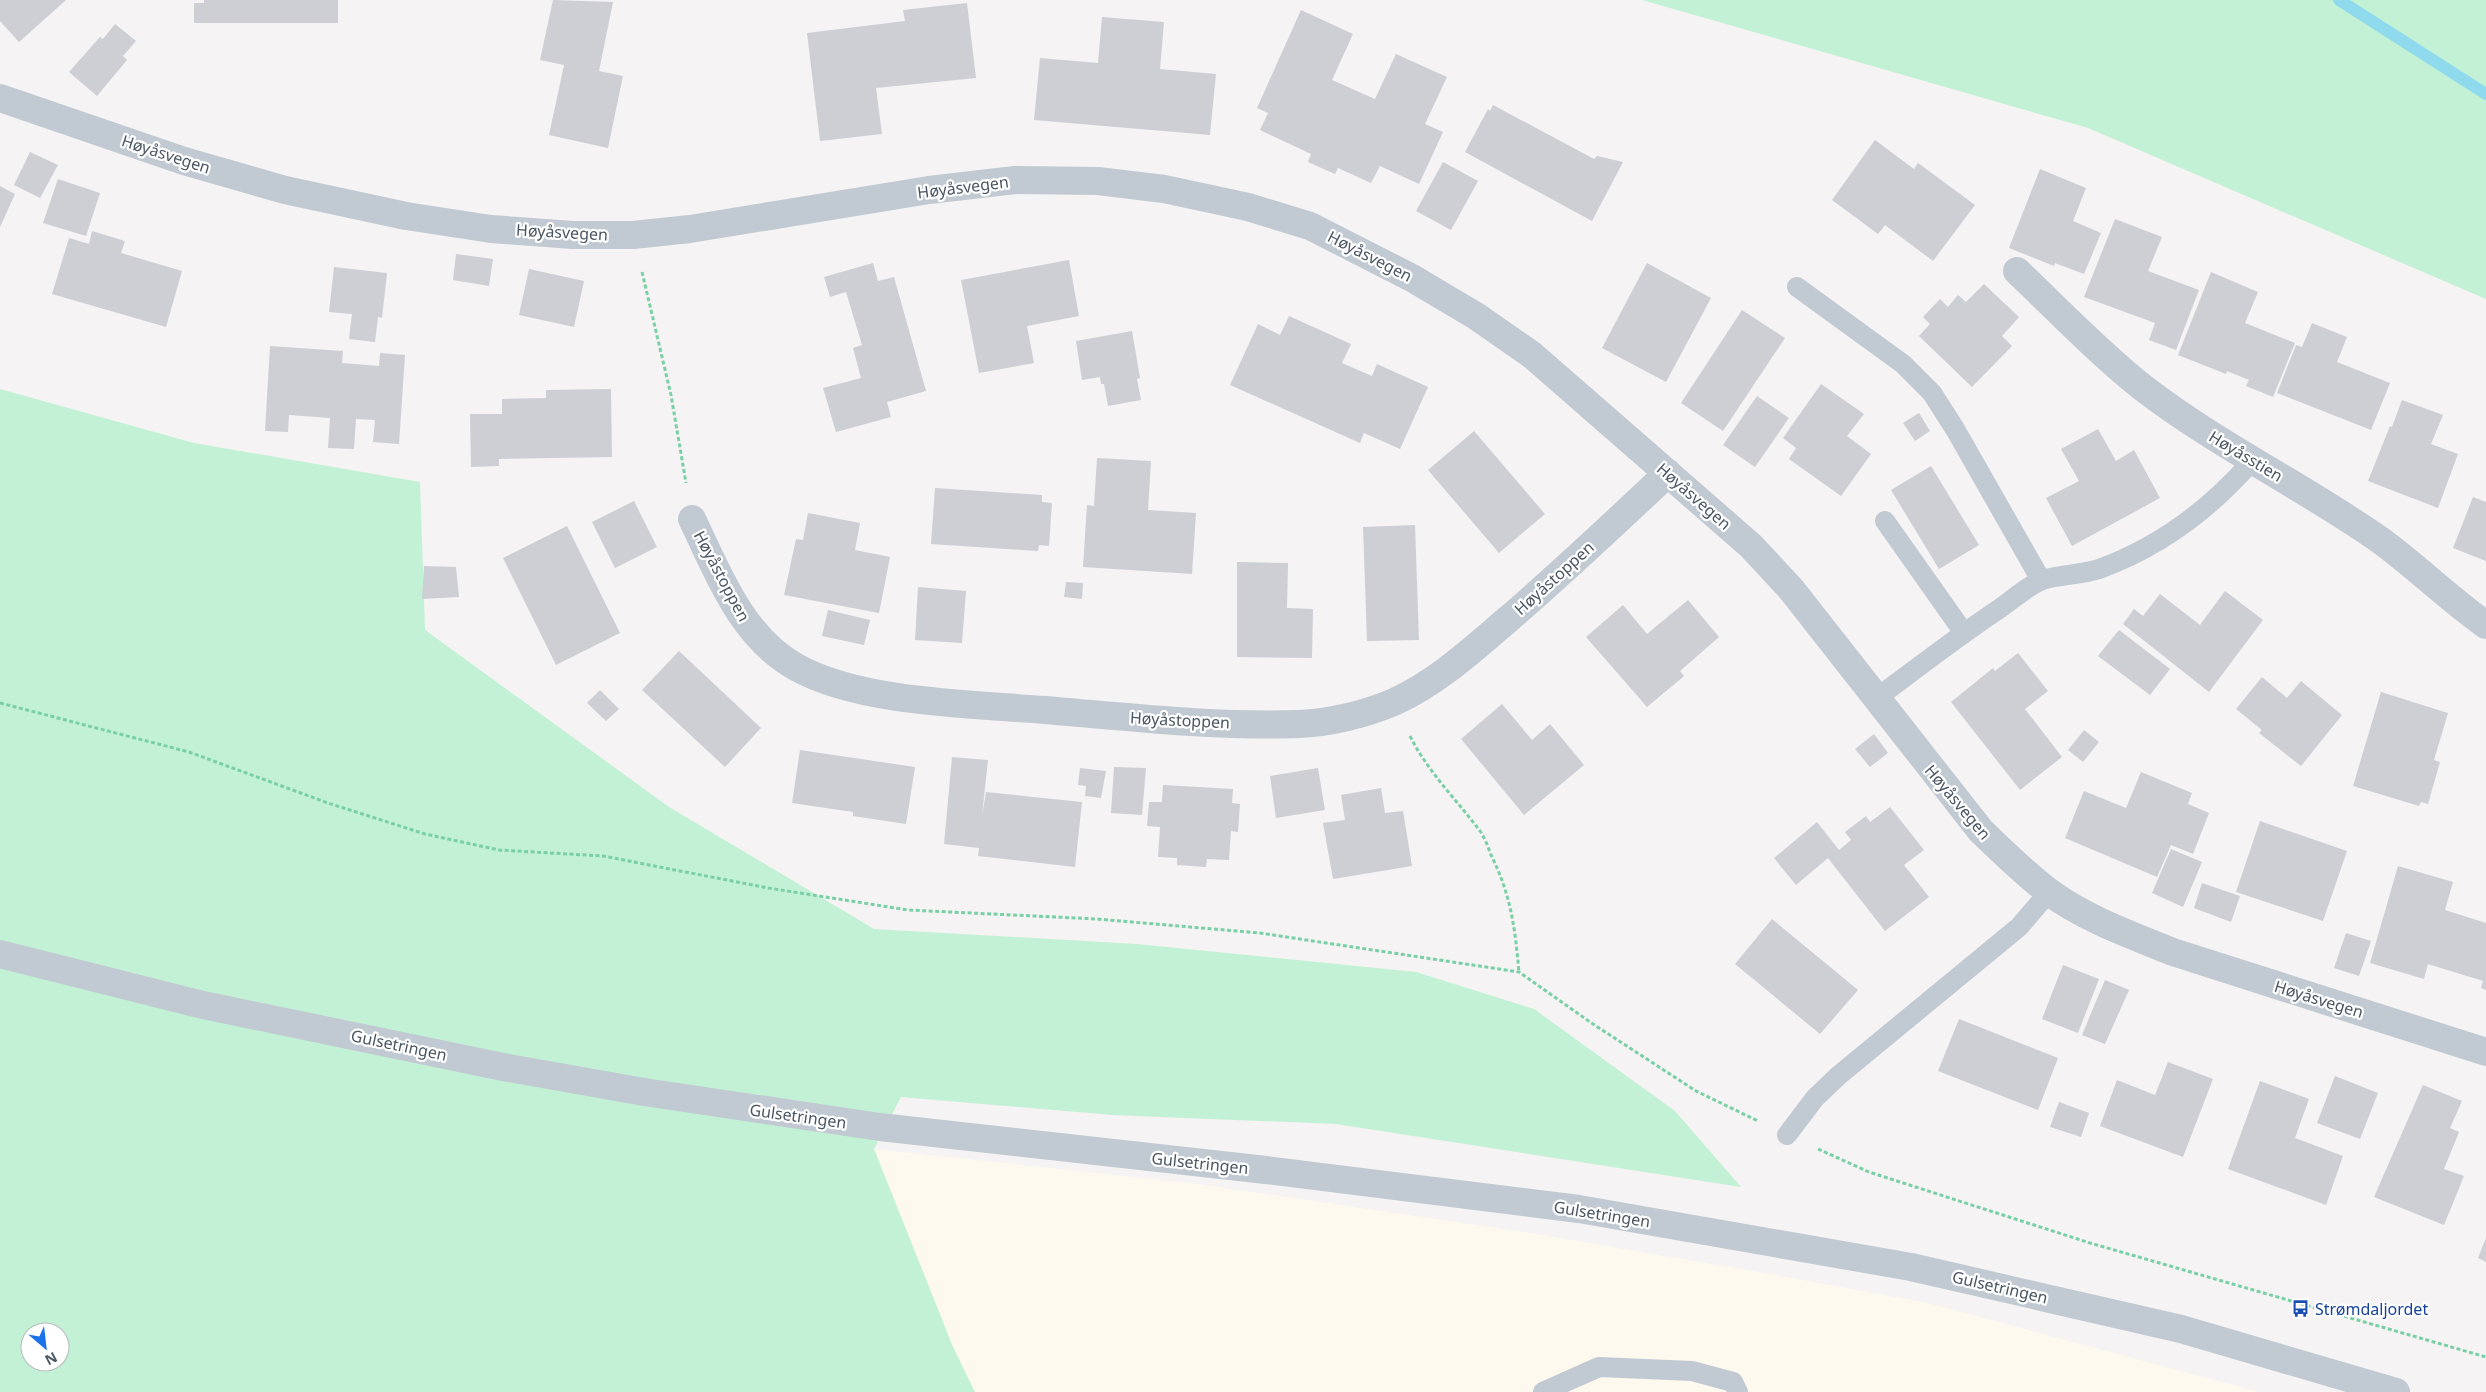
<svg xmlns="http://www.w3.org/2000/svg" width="2486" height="1392" font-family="'Noto Sans',sans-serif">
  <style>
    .commercial { fill: #fdf9ef }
    .green { fill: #c3f1d5; fill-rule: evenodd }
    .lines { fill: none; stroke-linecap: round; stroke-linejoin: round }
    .stream { stroke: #90daee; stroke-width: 12 }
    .building { fill: #cdcfd5 }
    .path { stroke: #7ad0a6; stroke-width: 3; stroke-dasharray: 4 2.5; stroke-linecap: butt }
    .service { stroke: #c1cad2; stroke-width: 20 }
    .minor { stroke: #c1cad2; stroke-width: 28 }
    .tertiary { stroke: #c1cad2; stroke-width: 28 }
    .labels { text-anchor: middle; stroke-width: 4.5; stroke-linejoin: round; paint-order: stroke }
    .street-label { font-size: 16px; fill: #4a5661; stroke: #fff }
    .transit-label { font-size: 16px; fill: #164399; stroke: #fff; text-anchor: start }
  </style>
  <rect width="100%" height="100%" fill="#f5f3f3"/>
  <path class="commercial" d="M874,1149L1198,1184L1531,1233L1787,1277L1928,1303L2259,1392H975L953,1347Z"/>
  <g class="green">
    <path d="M1642,0H2486V299L2088,128Z"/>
    <path d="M0,389L194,443L420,482L425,630L669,807L874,929L1137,944L1416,972L1534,1009L1675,1111L1741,1187L1336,1124L1112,1115L901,1097L874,1149L953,1347L975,1392H0ZM30,1332H60V1362H30Z"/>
  </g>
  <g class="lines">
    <path class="stream" d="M2339,0L2486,94"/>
  </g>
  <g class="building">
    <path d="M0,0H66L19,42L0,21Z"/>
    <path d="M204,0H338V23H194V3H204Z"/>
    <path d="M553,0L613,2L599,71L623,76L608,148L549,135L564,65L540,60Z"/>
    <path d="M967,3L976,78L876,88L882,134L820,141L807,33L905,21L903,10Z"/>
    <path d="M1301,10L1353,34L1332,80L1375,99L1396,54L1447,77L1425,124L1443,132L1419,184L1380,166L1371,183L1338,168L1335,174L1308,162L1311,154L1260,130L1268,113L1257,108Z"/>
    <path d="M1102,17L1164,22L1160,69L1216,74L1210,135L1034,120L1040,58L1098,63Z"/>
    <path d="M115,24L136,41L123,56L127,60L97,96L69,72L100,37L103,39Z"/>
    <path d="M1493,105L1594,159L1597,156L1623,162L1592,221L1465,152L1488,109L1490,111Z"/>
    <path d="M1875,140L1914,169L1918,163L1975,205L1933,261L1885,225L1878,234L1832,200Z"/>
    <path d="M30,152L58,165L40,198L14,185Z"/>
    <path d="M1443,162L1478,181L1451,230L1416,211Z"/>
    <path d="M2040,169L2086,188L2073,221L2101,233L2084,274L2055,263L2054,266L2009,248Z"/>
    <path d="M58,179L100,193L86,236L43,223Z"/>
    <path d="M0,186L15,194L0,227Z"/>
    <path d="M2115,219L2162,237L2148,271L2199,290L2176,350L2149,340L2155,323L2084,297Z"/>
    <path d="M92,231L125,241L121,253L182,271L166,327L52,294L69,238L89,244Z"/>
    <path d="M456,254L493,259L489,286L453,280Z"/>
    <path d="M1069,260L1079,316L1027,326L1034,363L979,373L961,280Z"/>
    <path d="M873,263L878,281L894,277L926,391L887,402L891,417L836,432L823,388L861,378L853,348L862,345L846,292L830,297L824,277Z"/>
    <path d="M1647,263L1711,298L1666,382L1602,348Z"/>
    <path d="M334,267L387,273L382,318L378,317L375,342L349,339L352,314L329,312Z"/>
    <path d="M529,269L584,281L574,327L519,315Z"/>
    <path d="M2211,272L2258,292L2245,323L2295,343L2273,397L2246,386L2249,380L2227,371L2226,374L2178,355Z"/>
    <path d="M1984,284L2019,317L2002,336L2012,346L1972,387L1919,336L1930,324L1923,317L1940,299L1948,307L1958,295L1966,302Z"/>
    <path d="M1742,310L1785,338L1723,431L1681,403Z"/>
    <path d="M1289,316L1351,344L1342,363L1372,376L1377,364L1428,387L1400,449L1364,433L1360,443L1230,385L1258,324L1280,335Z"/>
    <path d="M2312,323L2347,337L2337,362L2390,383L2371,430L2277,393L2296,345L2302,347Z"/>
    <path d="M1132,331L1140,378L1137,379L1141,400L1108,406L1104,384H1101L1100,377L1082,380L1076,341Z"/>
    <path d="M270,346L343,351L342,363L379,366L380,353L405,355L399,444L373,442L375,420L356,419L354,449L328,448L330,418L289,415L288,432L265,431Z"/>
    <path d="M1821,384L1864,414L1847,436L1871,454L1841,496L1789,459L1796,448L1783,438Z"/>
    <path d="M611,389L612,457L499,459V466L471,467L470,414H502V399L546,398V390Z"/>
    <path d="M1757,396L1789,418L1755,467L1723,445Z"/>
    <path d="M2402,400L2443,415L2431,444L2458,454L2438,508L2368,481L2390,426L2392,427Z"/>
    <path d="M1919,413L1930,431L1915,441L1903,423Z"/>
    <path d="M2098,429L2116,461L2134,450L2160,498L2072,546L2046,498L2079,481L2061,449Z"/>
    <path d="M1474,431L1545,514L1499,553L1428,470Z"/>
    <path d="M1097,458L1151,461L1148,510L1196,513L1192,574L1083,567L1087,505L1094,506Z"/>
    <path d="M1931,466L1979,545L1939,569L1891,490Z"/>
    <path d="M935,488L1042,495V502L1052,503L1049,546L1039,545L1038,551L931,544Z"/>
    <path d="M2473,497L2486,502V561L2453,548Z"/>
    <path d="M634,501L657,547L615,568L592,522Z"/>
    <path d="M808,513L860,523L855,550L890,557L879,613L784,595L796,539L803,540Z"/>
    <path d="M1415,525L1419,640L1367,641L1363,527Z"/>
    <path d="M567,526L620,633L556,665L503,558Z"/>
    <path d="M1237,562L1288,563L1287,608L1313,609L1312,658L1237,657Z"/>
    <path d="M424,566L456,567L459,597L422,599Z"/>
    <path d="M1066,582L1083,583L1082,599L1064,597Z"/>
    <path d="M918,587L966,591L962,643L915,640Z"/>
    <path d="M2225,591L2263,620L2209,692L2123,624L2134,609L2143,616L2160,594L2200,625Z"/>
    <path d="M1688,600L1719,637L1680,671L1684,676L1647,707L1586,637L1623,605L1647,634Z"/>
    <path d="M828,610L870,620L864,645L822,636Z"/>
    <path d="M2119,630L2170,669L2150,695L2098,656Z"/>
    <path d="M679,651L761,728L725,767L642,690Z"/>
    <path d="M2018,653L2048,691L2025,709L2062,757L2020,790L1951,702L1993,668L1995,671Z"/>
    <path d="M2262,677L2287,698L2301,681L2342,715L2301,766L2259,733L2262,730L2236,709Z"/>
    <path d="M600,690L619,709L606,721L587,703Z"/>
    <path d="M2381,692L2448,713L2434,760L2440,762L2428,804L2421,802L2419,806L2353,786Z"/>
    <path d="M1502,704L1532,740L1550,724L1584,765L1524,815L1461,739Z"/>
    <path d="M2084,730L2099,742L2083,762L2068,750Z"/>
    <path d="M1874,734L1888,753L1870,767L1855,749Z"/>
    <path d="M800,750L915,767L906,824L853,816V812L792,803Z"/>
    <path d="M952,757L988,760L982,816L986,792L1082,802L1075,867L978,856L979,848L944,844Z"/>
    <path d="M1114,767L1146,768L1142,815L1111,813Z"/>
    <path d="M1080,768L1106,771L1101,798L1085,796L1086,786L1078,785Z"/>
    <path d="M1318,768L1325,810L1276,818L1270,776Z"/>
    <path d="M2141,772L2192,793L2188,804L2209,813L2193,854L2171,845L2157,877L2065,838L2084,791L2126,808Z"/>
    <path d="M1163,785L1233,789L1232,803L1240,804L1238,832L1231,831L1229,860L1207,859L1206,867L1177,865V858L1158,857L1160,827L1147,826L1149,802H1162Z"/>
    <path d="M1381,788L1385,813L1403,811L1412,866L1333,879L1323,823L1345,820L1341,795Z"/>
    <path d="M1890,807L1924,850L1904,865L1929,897L1885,931L1828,858L1796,885L1774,858L1817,822L1839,850L1851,840L1845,832L1866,816L1870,822Z"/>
    <path d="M2260,821L2347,851L2323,921L2236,892Z"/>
    <path d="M2171,849L2202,862L2183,907L2152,893Z"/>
    <path d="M2398,866L2453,882L2445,910L2486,923V990L2481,988L2483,981L2428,964L2424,979L2370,963Z"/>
    <path d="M2202,883L2240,896L2231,922L2194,908Z"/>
    <path d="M1772,919L1858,990L1820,1034L1735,964Z"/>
    <path d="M2346,933L2371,941L2359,976L2334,968Z"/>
    <path d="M2063,965L2099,979L2078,1033L2042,1019Z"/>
    <path d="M2105,980L2129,990L2105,1044L2082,1035Z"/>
    <path d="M1959,1019L2058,1058L2038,1110L1938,1071Z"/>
    <path d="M2168,1062L2213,1079L2183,1157L2100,1126L2117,1080L2155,1095Z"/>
    <path d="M2335,1076L2378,1093L2360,1139L2317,1123Z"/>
    <path d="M2260,1081L2309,1099L2295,1138L2343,1156L2326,1205L2228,1169Z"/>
    <path d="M2423,1085L2462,1101L2450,1128L2459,1132L2444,1169L2464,1176L2444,1225L2374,1197Z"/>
    <path d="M2059,1102L2089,1113L2081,1137L2050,1127Z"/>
    <path d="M2486,1238V1262L2478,1258Z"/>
  </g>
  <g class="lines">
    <g class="path">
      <path d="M642,272L671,395L686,483"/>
      <path d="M0,703L189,752L328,803L425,834L499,850L603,856L768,888L908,910L1097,919L1260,933L1519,972L1593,1024L1696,1091L1758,1121"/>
      <path d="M1410,736C1428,772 1456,799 1480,831C1485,838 1488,847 1491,855C1511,895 1515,928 1519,972"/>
      <path d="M1818,1149L1869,1172L2090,1243L2486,1357"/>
    </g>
    <g class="service">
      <path d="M1797,287L1903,364L1932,393L1955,429L2041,580"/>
      <path d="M1885,521L1964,633"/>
      <path d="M1877,698C1917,668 1957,637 1999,609C2012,600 2025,588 2040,581C2052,575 2082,575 2099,569C2160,547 2210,509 2252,461"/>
      <path d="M1787,1135L1815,1098L1838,1076L2019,927L2049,892"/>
      <path d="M1543,1392L1599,1367L1692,1371L1733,1382L1738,1392"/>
    </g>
    <g class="minor">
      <path d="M0,98L184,161L285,190L406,216L491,229L573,235H633L690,229L929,190L1015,180L1098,181L1164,189L1248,207L1310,226L1412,278L1476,316L1532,355L1751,546L1791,589L1981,831C2003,852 2025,874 2049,892C2086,919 2131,935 2173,952L2486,1052"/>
      <path d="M2017,271C2058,310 2098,352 2142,387C2217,445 2303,486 2380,540C2417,567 2449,599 2486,625"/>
      <path d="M692,519C718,573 741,636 796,667C860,703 972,704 1045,710C1129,717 1214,727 1299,724C1329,723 1366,714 1394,702C1436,683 1471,651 1506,621C1562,573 1615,523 1668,473"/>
    </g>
    <path class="tertiary" d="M0,954L203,1005L503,1067L644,1092L880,1127L1266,1170L1579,1209L1911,1267L2181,1329L2396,1392"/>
  </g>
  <defs>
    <symbol id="bus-bare" viewBox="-9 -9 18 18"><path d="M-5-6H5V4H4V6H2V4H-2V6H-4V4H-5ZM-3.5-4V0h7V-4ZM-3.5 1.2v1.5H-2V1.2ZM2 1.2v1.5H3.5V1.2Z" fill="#1a4fb4" stroke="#fff" stroke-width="2.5" paint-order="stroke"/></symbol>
  </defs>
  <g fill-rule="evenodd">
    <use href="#bus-bare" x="2288" y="1296" width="25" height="25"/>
  </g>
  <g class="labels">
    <g class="street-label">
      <text transform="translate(166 154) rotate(18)" y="6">Høyåsvegen</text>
      <text transform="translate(963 187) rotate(-7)" y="6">Høyåsvegen</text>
      <text transform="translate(562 232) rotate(3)" y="6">Høyåsvegen</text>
      <text transform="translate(1370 256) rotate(27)" y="6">Høyåsvegen</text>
      <text transform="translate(2246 456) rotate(31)" y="6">Høyåsstien</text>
      <text transform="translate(1694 496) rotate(41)" y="6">Høyåsvegen</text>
      <text transform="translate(722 576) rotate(62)" y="6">Høyåstoppen</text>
      <text transform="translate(1554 578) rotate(-42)" y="6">Høyåstoppen</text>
      <text transform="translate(1180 720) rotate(3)" y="6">Høyåstoppen</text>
      <text transform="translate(1958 802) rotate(50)" y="6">Høyåsvegen</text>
      <text transform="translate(2319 999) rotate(17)" y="6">Høyåsvegen</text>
      <text transform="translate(399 1045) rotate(12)" y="6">Gulsetringen</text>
      <text transform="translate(798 1116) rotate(8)" y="6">Gulsetringen</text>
      <text transform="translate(1200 1163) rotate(6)" y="6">Gulsetringen</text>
      <text transform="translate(1602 1214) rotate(9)" y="6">Gulsetringen</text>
      <text transform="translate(2000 1287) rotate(13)" y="6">Gulsetringen</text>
    </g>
    <g class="transit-label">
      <text x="2315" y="1315">Strømdaljordet</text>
    </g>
  </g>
  <g transform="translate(45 1347) rotate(152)"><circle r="24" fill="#ffffff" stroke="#b7bbc0"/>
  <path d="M0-4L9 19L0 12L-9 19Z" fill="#1a73e8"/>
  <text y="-8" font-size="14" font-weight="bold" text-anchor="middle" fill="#4a5661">N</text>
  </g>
</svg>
